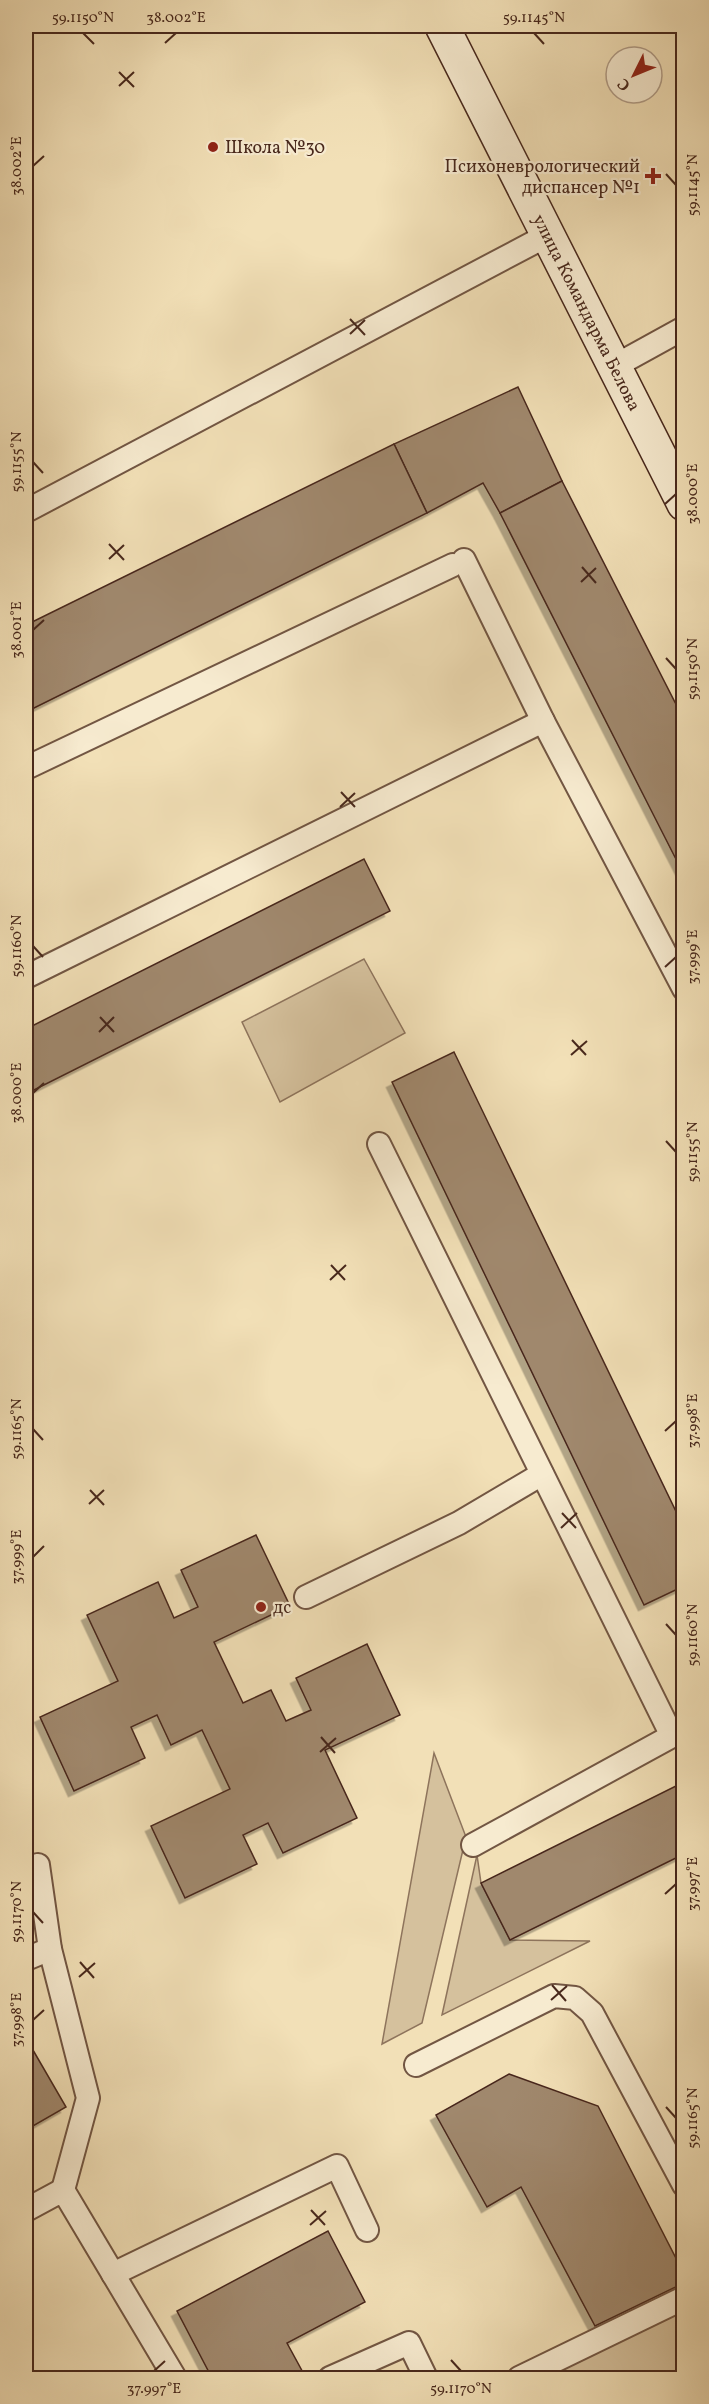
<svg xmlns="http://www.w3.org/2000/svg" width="709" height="2404" font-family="Vollkorn,serif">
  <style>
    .green { fill: #d5c19d; stroke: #8e745c; stroke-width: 1.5 }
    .building { fill: #a0886d; stroke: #48281c; stroke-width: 1.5; filter: url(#shadow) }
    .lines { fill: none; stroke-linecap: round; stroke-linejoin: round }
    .lane-casing { stroke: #725643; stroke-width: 26 }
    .secondary-casing { stroke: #48281c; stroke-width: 36 }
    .lane { stroke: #f7ebd0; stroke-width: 22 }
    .secondary { stroke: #f7ebd0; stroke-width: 33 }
    .ticks { fill: none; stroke: #48281c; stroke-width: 2 }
    .poi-dot { fill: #8f2418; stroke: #f7ebd0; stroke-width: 2 }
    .labels { text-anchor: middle; stroke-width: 4.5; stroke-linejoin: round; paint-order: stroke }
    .poi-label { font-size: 18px; fill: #48281c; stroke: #f7ebd0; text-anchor: start }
    .street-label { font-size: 18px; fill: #48281c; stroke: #f7ebd0 }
    .neatline { fill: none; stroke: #48281c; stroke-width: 2 }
    .ticks-label { font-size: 15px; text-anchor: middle; fill: #48281c }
  </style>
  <defs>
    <filter id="shadow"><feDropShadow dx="-5.5" dy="5.5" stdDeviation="0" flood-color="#0004"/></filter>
  </defs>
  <rect width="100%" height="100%" fill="#f2e0b7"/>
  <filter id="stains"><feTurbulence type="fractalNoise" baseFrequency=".00333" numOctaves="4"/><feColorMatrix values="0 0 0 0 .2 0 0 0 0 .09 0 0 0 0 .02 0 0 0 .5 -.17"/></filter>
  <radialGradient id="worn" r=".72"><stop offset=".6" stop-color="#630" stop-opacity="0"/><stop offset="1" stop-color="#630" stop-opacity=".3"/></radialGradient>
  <g class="green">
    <path d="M364,959L405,1033L280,1102L242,1022Z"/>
    <path d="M434,1753L466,1837L422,2023L382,2044Z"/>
    <path d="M477,1855L481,1883L510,1940L590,1941L442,2015Z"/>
    <path d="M683,2306V2378H536Z"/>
  </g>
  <g class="building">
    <path d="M518,387L562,481L500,513L483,483L427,513L394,444Z"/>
    <path d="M394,444L427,513L26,712V625Z"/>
    <path d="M562,481L684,720V875L500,513Z"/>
    <path d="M364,859L390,911L26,1094V1029Z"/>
    <path d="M454,1052L684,1528V1586L644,1605L392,1082Z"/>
    <path d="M256,1535L290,1606L214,1642L243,1703L271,1690L286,1721L311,1710L296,1678L367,1644L400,1715L325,1750L357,1818L283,1853L268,1823L243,1835L257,1864L185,1898L151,1826L230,1789L202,1730L171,1745L157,1715L131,1727L145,1758L74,1791L40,1717L118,1681L87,1615L158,1582L174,1618L198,1607L181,1570Z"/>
    <path d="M684,1782V1854L510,1940L481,1883Z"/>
    <path d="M26,2038L66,2107L26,2130Z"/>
    <path d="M509,2074L598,2106L684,2274V2283L595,2326L521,2187L487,2207L436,2115Z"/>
    <path d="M328,2231L365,2302L287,2343L306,2378H212L177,2311Z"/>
  </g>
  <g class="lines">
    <defs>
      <g id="lane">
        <path d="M615,366L684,328"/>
        <path d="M26,511L548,235"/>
        <path d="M464,560L543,721"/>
        <path d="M26,768L453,565"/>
        <path d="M26,977L543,721L684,989"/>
        <path d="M379,1144L672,1736L684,1730"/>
        <path d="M306,1597L459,1523L542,1474"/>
        <path d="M473,1845L672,1736"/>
        <path d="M38,1865L50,1949L88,2098L63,2190"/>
        <path d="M26,1959L50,1949"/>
        <path d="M416,2065L554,1996L575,1998L592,2013L684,2185"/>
        <path d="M26,2210L63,2190L175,2378"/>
        <path d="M113,2274L337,2166L367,2230"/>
        <path d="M330,2378L409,2343L426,2378"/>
        <path d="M519,2378L684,2298"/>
      </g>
      <g id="secondary">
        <path id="s1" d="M442,26L684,504"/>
      </g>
    </defs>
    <use href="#lane" class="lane-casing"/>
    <use href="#secondary" class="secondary-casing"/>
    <use href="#lane" class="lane"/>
    <use href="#secondary" class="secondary"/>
  </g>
  <path class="ticks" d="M83,33L94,44M534,33L544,44M165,43L176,33M119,72L134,87M119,86L134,72M33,166L44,156M666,174L676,185M350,319L365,335M350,334L365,320M33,462L43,473M665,504L676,494M109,544L124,560M109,559L124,545M582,567L596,583M581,582L596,568M33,630L44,620M666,658L676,669M341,792L355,807M340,807L355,793M33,946L43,957M665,967L676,957M100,1017L114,1032M99,1032L114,1017M572,1040L586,1055M571,1055L587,1041M33,1093L44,1083M666,1141L676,1152M331,1265L345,1280M330,1280L346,1265M33,1429L43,1440M665,1431L676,1421M90,1490L104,1505M89,1504L104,1490M562,1513L576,1528M561,1528L577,1513M33,1557L44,1546M666,1624L676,1635M321,1737L335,1753M320,1752L336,1738M665,1894L676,1884M33,1912L43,1923M80,1962L94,1978M79,1977L95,1963M552,1985L566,2001M551,2000L567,1986M33,2020L44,2010M666,2107L676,2118M311,2210L325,2225M310,2225L326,2211M451,2360L461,2371M154,2371L165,2361"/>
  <g class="poi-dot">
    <circle cx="213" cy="147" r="6"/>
    <path d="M650 167h6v6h6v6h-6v6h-6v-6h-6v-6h6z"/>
    <circle cx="261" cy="1607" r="6"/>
  </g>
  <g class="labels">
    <g class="poi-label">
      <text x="225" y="153">Школа №30</text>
      <text x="640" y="172" text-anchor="end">Психоневрологический<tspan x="640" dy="21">диспансер №1</tspan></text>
      <text x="273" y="1613">дс</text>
    </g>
    <g class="street-label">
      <text dy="6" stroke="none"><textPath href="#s1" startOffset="321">улица Командарма Белова</textPath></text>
    </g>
  </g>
  <rect width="709" height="2404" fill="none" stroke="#f2e0b7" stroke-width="66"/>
  <g transform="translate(634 75) rotate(227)"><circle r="28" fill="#f7ebd0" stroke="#b19d88" stroke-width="1.5"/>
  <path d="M0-4.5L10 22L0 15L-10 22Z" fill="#8f2418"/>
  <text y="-9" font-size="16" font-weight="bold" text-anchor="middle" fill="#48281c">С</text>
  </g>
  <rect x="33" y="33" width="643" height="2338" class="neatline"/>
  <g class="ticks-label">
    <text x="83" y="22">59.1150°N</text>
    <text x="176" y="22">38.002°E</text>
    <text x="534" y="22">59.1145°N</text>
    <text transform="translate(16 166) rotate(-90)" y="5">38.002°E</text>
    <text transform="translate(692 185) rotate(-90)" y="5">59.1145°N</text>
    <text transform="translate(16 462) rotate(-90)" y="5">59.1155°N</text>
    <text transform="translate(692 494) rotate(-90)" y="5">38.000°E</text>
    <text transform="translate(16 630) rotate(-90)" y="5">38.001°E</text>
    <text transform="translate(692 669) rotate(-90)" y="5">59.1150°N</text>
    <text transform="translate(16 946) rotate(-90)" y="5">59.1160°N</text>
    <text transform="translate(692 957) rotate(-90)" y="5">37.999°E</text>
    <text transform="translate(16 1093) rotate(-90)" y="5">38.000°E</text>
    <text transform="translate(692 1152) rotate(-90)" y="5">59.1155°N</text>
    <text transform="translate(692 1421) rotate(-90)" y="5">37.998°E</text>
    <text transform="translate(16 1429) rotate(-90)" y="5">59.1165°N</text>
    <text transform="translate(16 1557) rotate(-90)" y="5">37.999°E</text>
    <text transform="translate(692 1635) rotate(-90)" y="5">59.1160°N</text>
    <text transform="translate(692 1884) rotate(-90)" y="5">37.997°E</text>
    <text transform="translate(16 1912) rotate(-90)" y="5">59.1170°N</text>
    <text transform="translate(16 2020) rotate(-90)" y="5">37.998°E</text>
    <text transform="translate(692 2118) rotate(-90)" y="5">59.1165°N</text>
    <text x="154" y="2393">37.997°E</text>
    <text x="461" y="2393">59.1170°N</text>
  </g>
  <rect width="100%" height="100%" filter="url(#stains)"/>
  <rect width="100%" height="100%" fill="url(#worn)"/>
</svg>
